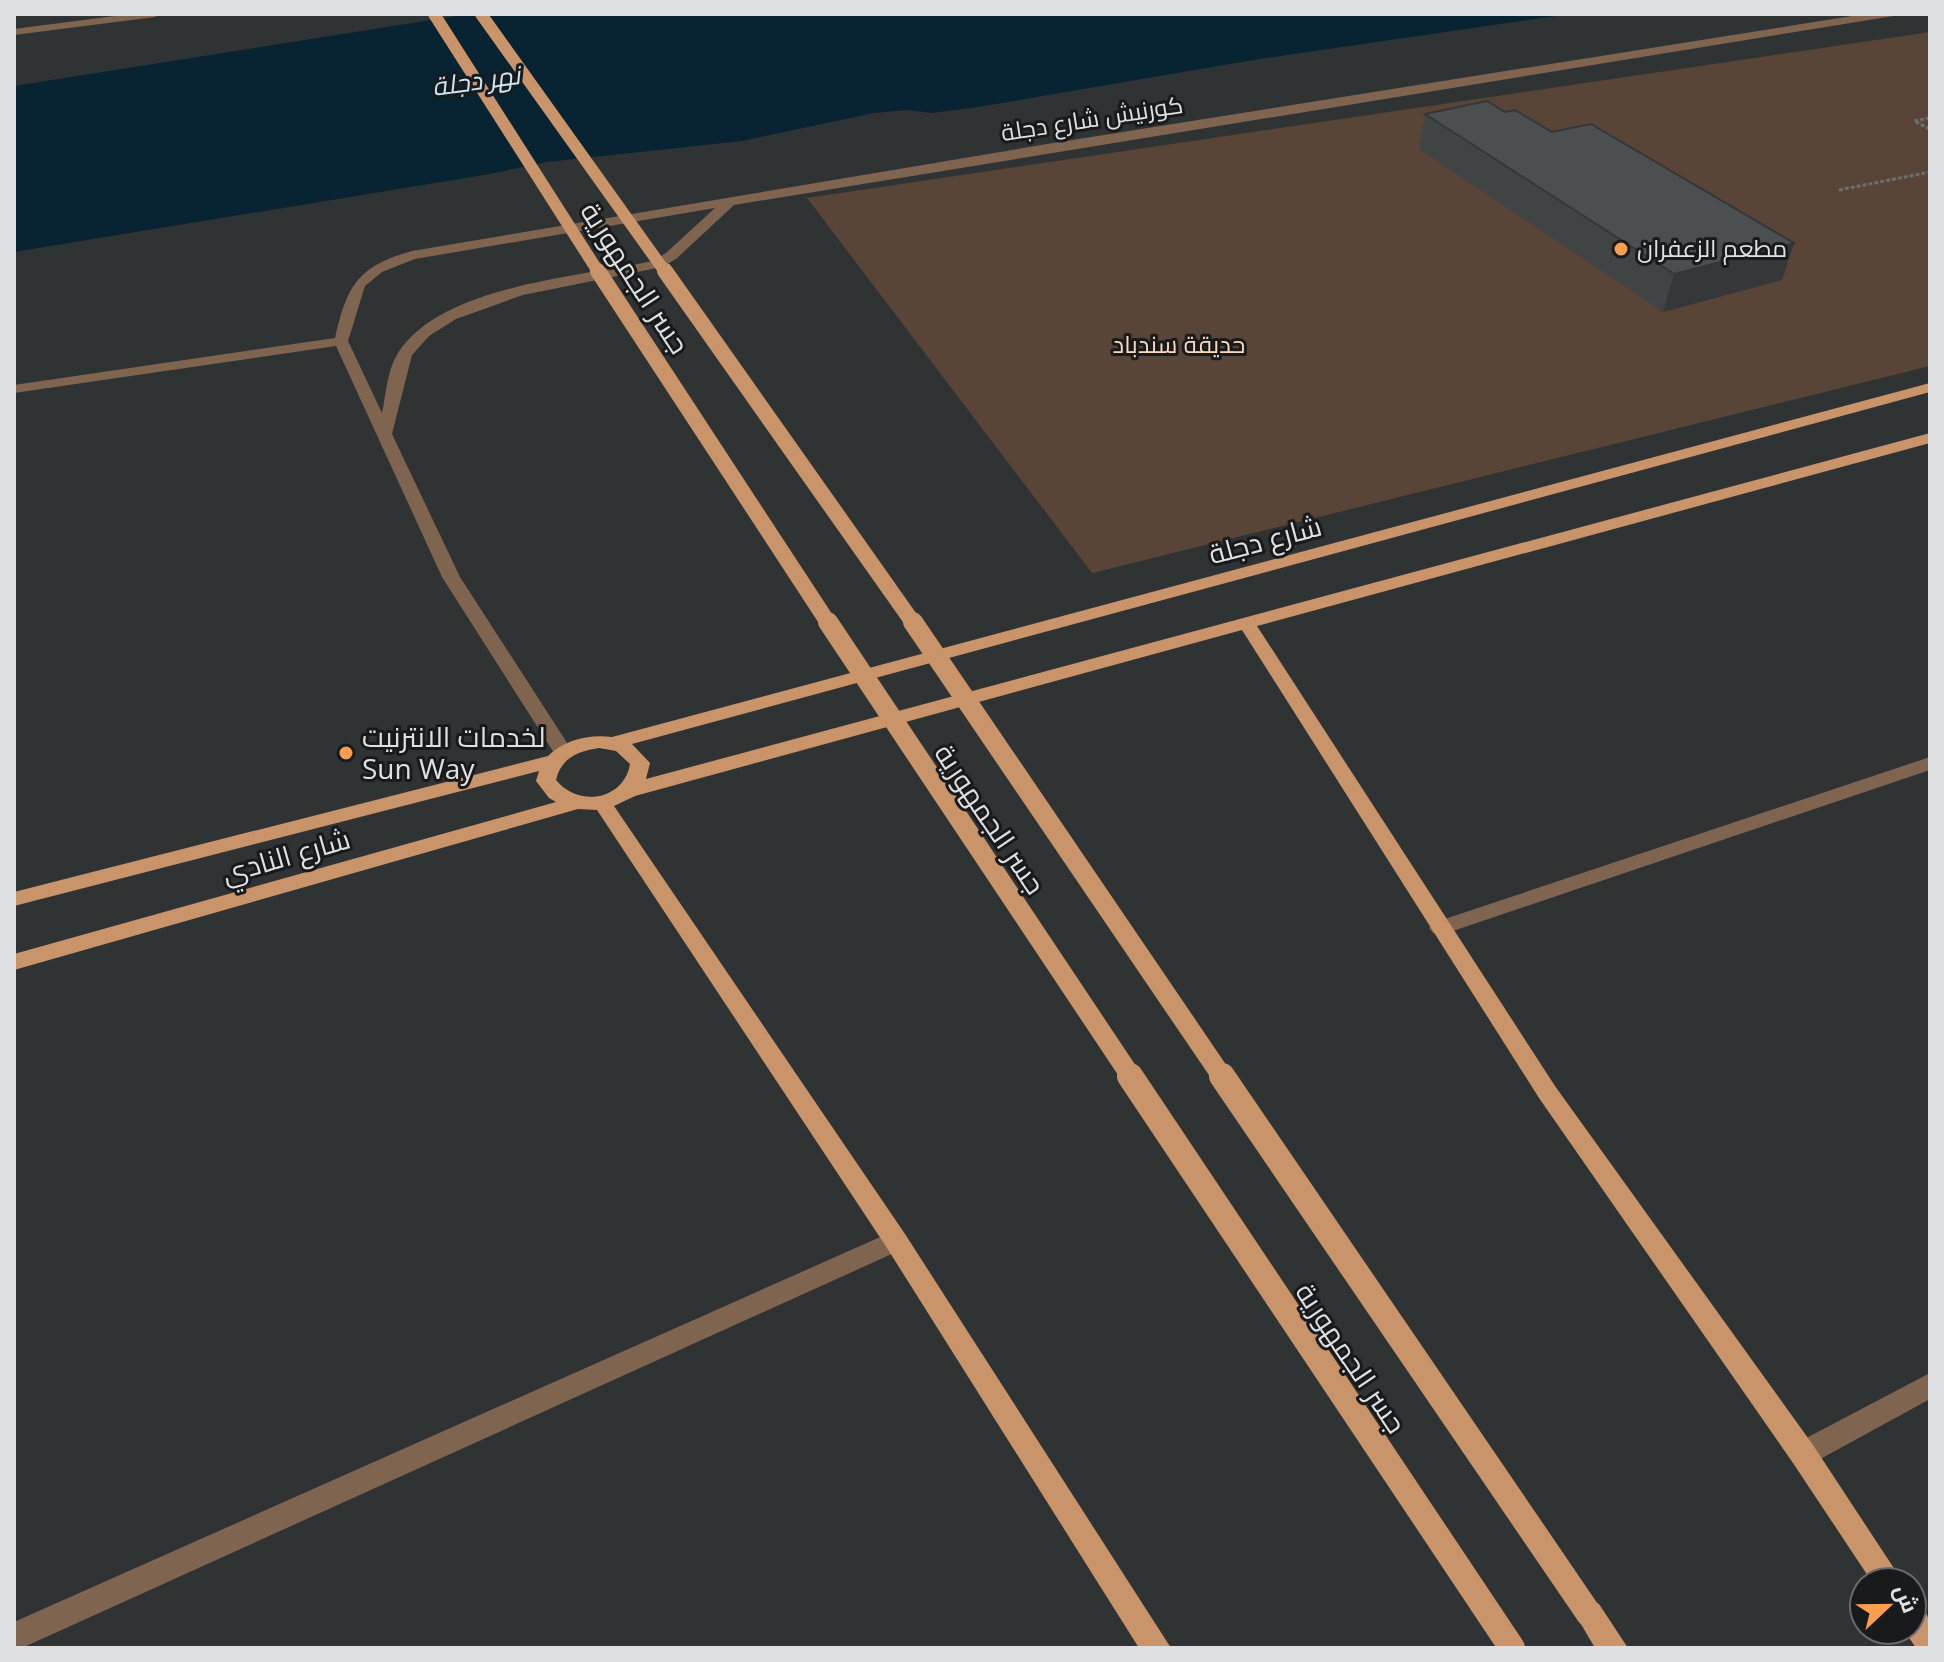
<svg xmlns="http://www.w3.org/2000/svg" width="1944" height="1662" font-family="'Open Sans',Cairo,sans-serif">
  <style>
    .green { fill: #584537 }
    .water { fill: #082331 }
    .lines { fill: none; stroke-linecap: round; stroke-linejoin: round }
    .path { stroke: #6c6f70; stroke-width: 3; stroke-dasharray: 4 2; stroke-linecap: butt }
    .minor { fill: #7f6450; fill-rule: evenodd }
    .major { fill: #c9946a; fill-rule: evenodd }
    .major-bridge-far3 { stroke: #c9946a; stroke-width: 12 }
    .major-bridge-far2 { stroke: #c9946a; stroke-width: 16 }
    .major-bridge-far1 { stroke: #c9946a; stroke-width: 20 }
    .major-bridge { stroke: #c9946a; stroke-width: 26 }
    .wall { fill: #414445 }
    .shaded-wall { fill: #353738 }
    .building { fill: #4c4f50; stroke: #353738; stroke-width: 2 }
    .poi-dot { fill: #fa9f4f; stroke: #191a1b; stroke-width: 3 }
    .labels { text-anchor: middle; stroke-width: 6; stroke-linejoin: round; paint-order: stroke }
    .far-street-label { font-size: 24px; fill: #dfe0e1; stroke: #191a1b }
    .far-poi-label { font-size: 24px; fill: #dfe0e1; stroke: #191a1b; text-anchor: start }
    .far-park-label { font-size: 24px; fill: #ffd9bc; stroke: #191a1b }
    .far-water-label { font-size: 26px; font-style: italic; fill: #c7e7fa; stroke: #191a1b }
    .street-label { font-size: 28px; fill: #dfe0e1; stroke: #191a1b }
    .poi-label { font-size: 28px; fill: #dfe0e1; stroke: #191a1b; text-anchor: start }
  </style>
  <rect width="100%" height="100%" fill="#303334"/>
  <path class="green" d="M1930,32V366L1092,573L807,198Z"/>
  <path class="water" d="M469,14H1569L1259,59L978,107L932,113L907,110L874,113L742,141L547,162L484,175L14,252V86Z"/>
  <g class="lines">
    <g class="path">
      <path d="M1930,118L1914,121L1930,129"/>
      <path d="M1839,190L1930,172"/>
    </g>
    <g class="minor">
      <path d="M130,14H160L155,17L14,35V29Z"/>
      <path d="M1906,14L734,205L676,259L662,267L523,295L456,319L429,336L412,355L392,434L460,577L573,752L563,758L556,756L442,577L336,346L14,393V385L335,338C347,285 358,266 412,251L1047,144L1852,16ZM715,208L666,253L653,261C579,277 442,285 398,353C387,370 386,394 382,413L348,341L365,286L382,272L415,259Z"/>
      <path d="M1930,757V770L1447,933H1433L1429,928L1433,923Z"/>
      <path d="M896,1230L905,1234L908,1241L905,1248L24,1647L14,1648V1622Z"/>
      <path d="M1930,1373V1399L1813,1463L1803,1467L1793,1463L1789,1454L1793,1445Z"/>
    </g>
    <g class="major">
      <path d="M1930,383V392L632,744L650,763L646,779L1930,433V443L1257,626L1555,1086L1813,1445L1903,1582H1872L1793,1463L1539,1098L1242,630L635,796L614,806L905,1234L1171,1648H1139L887,1248L597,810L578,809L14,970V954L556,802L549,798L536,781L539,771L14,906V892L548,756C564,740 589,734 612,737ZM599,748L616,751L630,764C624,800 579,808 556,780C561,758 578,751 599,748Z"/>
      <path d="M1589,1600L1599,1604L1628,1648H1595L1575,1614L1579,1604Z"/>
      <path d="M1912,1602C1933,1610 1930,1628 1930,1648H1916L1904,1630H1912Z"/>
    </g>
    <g class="major-bridge-far3">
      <path d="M434,14L599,273"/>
      <path d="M481,14L666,273"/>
    </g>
    <g class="major-bridge-far2">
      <path d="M598,271L829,624"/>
      <path d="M665,271L914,624"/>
    </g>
    <g class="major-bridge-far1">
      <path d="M828,622L1132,1078"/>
      <path d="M913,622L1223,1078"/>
    </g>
    <g class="major-bridge">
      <path d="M1130,1076L1512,1648"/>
      <path d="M1222,1076L1589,1614"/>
    </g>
  </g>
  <path class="wall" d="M1505,112L1794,243L1782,280L1663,312L1419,149L1425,114Z"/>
  <path class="shaded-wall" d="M1794,243L1782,280L1663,312L1674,274Z"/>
  <path class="building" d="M1487,101L1505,112L1515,110L1552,132L1591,124L1794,243L1674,274L1425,114Z"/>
  <g class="poi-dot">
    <circle cx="1621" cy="249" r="8"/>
    <circle cx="346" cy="753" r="8"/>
  </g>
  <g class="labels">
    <g class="far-street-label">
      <text transform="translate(1092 119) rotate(-9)" y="8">كورنيش شارع دجلة</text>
    </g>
    <g class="far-poi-label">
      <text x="1637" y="257">مطعم الزعفران</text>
    </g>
    <g class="far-park-label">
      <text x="1179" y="353">حديقة سندباد</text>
    </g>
    <g class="far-water-label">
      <text transform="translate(476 81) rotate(-8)" y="9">نهر دجلة</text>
    </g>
    <g class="street-label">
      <text transform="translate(635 278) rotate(57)" y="10">جسر الجمهورية</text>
      <text transform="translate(1265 540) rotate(-15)" y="10">شارع دجلة</text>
      <text transform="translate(990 819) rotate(56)" y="10">جسر الجمهورية</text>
      <text transform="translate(286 856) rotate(-16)" y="10">شارع النادي</text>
      <text transform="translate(1351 1358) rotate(56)" y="10">جسر الجمهورية</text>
    </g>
    <g class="poi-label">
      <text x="362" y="747">لخدمات الانترنيت<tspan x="362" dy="32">Sun Way</tspan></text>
    </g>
  </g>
  <rect width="1944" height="1662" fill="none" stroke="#dfe0e1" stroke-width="32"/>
  <g transform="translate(1888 1606) rotate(68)"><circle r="38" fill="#191a1b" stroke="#68696a" stroke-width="2"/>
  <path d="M0-6L14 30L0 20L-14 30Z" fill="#fa9f4f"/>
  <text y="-12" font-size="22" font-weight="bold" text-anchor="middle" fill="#dfe0e1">ش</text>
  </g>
</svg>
